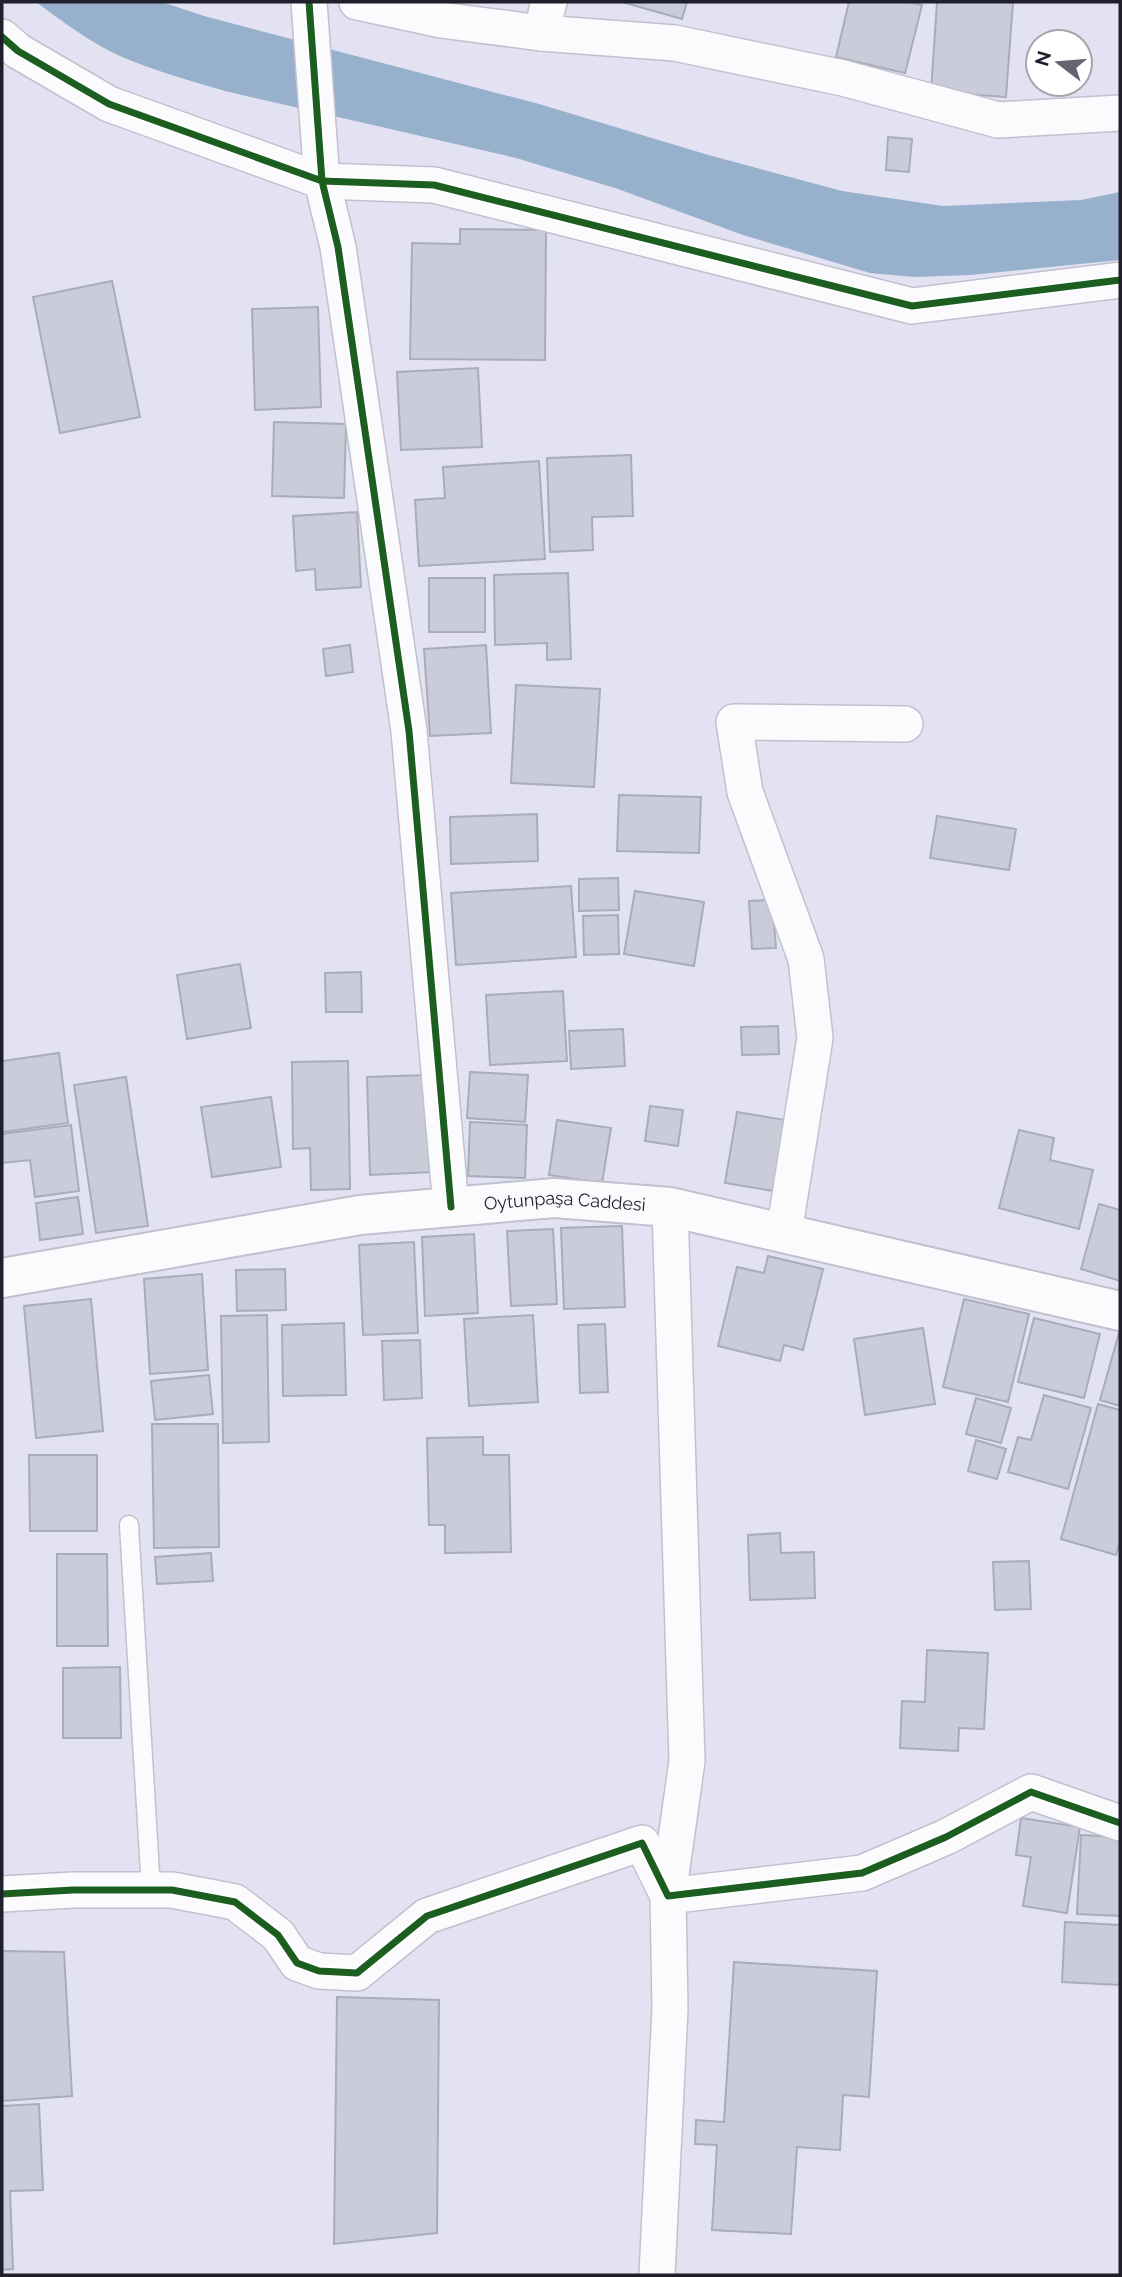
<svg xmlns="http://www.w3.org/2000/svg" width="1122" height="2277" font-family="Raleway,sans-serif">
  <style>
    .water { fill: #97b0cc }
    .building { fill: #caccda; stroke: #a9acb9; stroke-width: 2 }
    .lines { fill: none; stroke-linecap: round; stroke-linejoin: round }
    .service-casing { stroke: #c1c0cf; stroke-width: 21 }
    .minor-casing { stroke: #c1c0cf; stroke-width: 38 }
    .tertiary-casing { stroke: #c1c0cf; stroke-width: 42 }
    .service { stroke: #fbfbfd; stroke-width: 18 }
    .minor { stroke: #fbfbfd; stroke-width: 35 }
    .tertiary { stroke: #fbfbfd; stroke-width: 38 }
    .cycleway-casing { stroke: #fff; stroke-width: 11 }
    .cycleway { stroke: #1b5e20; stroke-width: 7 }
    .labels { text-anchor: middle; stroke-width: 6; stroke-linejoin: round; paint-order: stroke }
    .street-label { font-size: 18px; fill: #201f2c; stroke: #fff }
  </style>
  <rect width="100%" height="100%" fill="#e3e2f3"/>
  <path class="water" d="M36,2H162L204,16L539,104L705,154L842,191L943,206L1081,200L1120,192V260L971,275L915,277L870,273L743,235L618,189L516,158L225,91C191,81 155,71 122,57C91,43 63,22 36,2Z"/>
  <g class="building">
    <path d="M622,2H687L682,19Z"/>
    <path d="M849,2H909L922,5L905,73L836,57Z"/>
    <path d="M937,2H1013L1006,97L931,92Z"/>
    <path d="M888,137L912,139L909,172L886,170Z"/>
    <path d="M460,229L546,230L545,360L410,359L412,243L460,244Z"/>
    <path d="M112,281L140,417L60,433L33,297Z"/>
    <path d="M318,307L321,407L255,410L252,309Z"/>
    <path d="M478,368L482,447L401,450L397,372Z"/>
    <path d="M274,422L346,424L344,498L272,496Z"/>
    <path d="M631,455L633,516L592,517L593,550L550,552L547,458Z"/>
    <path d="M539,461L545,559L419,566L415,500L445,498L443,467Z"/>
    <path d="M357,512L361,587L316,590L315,569L296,571L293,516Z"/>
    <path d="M568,573L571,659L547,660V643L495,645L494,575Z"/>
    <rect x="429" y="578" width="56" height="54"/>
    <path d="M350,645L353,672L326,676L323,649Z"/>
    <path d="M486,645L491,733L430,736L424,649Z"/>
    <path d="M516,685L600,689L594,787L511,783Z"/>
    <path d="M619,795L701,797L699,853L617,851Z"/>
    <path d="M537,814L538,861L451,864L450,817Z"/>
    <path d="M937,816L1016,829L1009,870L930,858Z"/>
    <path d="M618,878L619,910L579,911V879Z"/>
    <path d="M571,886L576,957L456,965L451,893Z"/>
    <path d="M635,891L704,902L694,966L624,954Z"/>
    <path d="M772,900L776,948L752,949L749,901Z"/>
    <path d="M618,915L619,954L584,955L583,916Z"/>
    <path d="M240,964L251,1028L187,1039L177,975Z"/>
    <path d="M361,972L362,1012H326L325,973Z"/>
    <path d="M563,991L567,1061L490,1065L486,995Z"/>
    <path d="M778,1026L779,1054L742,1055L741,1027Z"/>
    <path d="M623,1029L625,1066L571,1069L569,1031Z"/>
    <path d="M59,1053L68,1123L2,1132V1061Z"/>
    <path d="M348,1061L350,1189L311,1190L310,1148L293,1149L292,1062Z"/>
    <path d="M470,1072L528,1075L525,1122L467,1118Z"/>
    <path d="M428,1075L432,1172L370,1175L367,1077Z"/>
    <path d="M126,1077L148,1226L96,1233L74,1085Z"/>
    <path d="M271,1097L281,1167L212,1177L201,1107Z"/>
    <path d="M650,1106L683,1110L678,1146L645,1141Z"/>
    <path d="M737,1112L785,1120L773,1191L725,1183Z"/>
    <path d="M557,1120L611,1128L602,1183L549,1175Z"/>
    <path d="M470,1122L527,1125L525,1178L468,1176Z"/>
    <path d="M71,1125L79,1191L35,1197L30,1160L2,1163V1134Z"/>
    <path d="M1019,1130L1054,1138L1050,1160L1093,1170L1079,1229L999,1208Z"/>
    <path d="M78,1197L83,1234L40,1240L36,1203Z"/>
    <path d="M1099,1204L1120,1210V1281L1081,1269Z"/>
    <path d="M622,1226L625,1307L564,1309L561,1228Z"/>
    <path d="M553,1229L557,1304L511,1306L507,1231Z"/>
    <path d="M474,1234L478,1313L425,1316L422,1237Z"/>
    <path d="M414,1242L418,1333L363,1335L359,1245Z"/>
    <path d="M768,1256L823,1269L803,1350L784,1345L780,1361L718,1346L737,1267L764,1273Z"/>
    <path d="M285,1269L286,1310L237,1311L236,1270Z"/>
    <path d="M202,1274L208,1370L150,1374L144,1279Z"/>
    <path d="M91,1299L103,1431L36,1438L24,1306Z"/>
    <path d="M964,1299L1029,1314L1008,1402L943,1387Z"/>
    <path d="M267,1315L269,1442L223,1443L221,1316Z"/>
    <path d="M533,1315L538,1402L469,1406L464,1319Z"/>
    <path d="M1034,1318L1100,1334L1084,1398L1018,1382Z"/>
    <path d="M344,1323L346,1395L283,1396L282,1325Z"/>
    <path d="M605,1324L608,1392L580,1393L578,1325Z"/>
    <path d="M923,1328L935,1404L865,1415L854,1339Z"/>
    <path d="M1119,1333H1120V1406L1100,1400Z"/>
    <path d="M420,1340L422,1398L384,1400L382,1341Z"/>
    <path d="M209,1375L213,1414L155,1420L151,1381Z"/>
    <path d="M1044,1395L1091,1408L1068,1489L1008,1472L1018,1437L1031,1440Z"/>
    <path d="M976,1398L1011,1408L1001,1443L966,1434Z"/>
    <path d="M1098,1404L1120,1410V1541L1116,1555L1061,1539Z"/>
    <path d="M152,1424H218L219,1547L154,1548Z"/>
    <path d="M483,1437V1455H509L511,1552L445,1553V1525H429L427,1438Z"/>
    <path d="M976,1440L1006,1449L997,1479L968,1471Z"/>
    <path d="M29,1455H97V1531H30Z"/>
    <path d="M780,1533L781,1553L814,1552L815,1598L750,1600L748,1535Z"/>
    <path d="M211,1553L213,1581L157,1584L155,1557Z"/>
    <path d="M57,1554H107L108,1646H57Z"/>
    <path d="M1029,1561L1031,1609L995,1610L993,1562Z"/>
    <path d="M927,1650L988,1653L984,1729L959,1728L958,1751L900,1748L902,1701L925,1702Z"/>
    <path d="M120,1667L121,1738H63V1668Z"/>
    <path d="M1021,1818L1080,1827L1067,1913L1023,1906L1031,1857L1016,1855Z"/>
    <path d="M1081,1835L1120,1837V1916L1077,1914Z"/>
    <path d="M1065,1922L1120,1925V1985L1062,1982Z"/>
    <path d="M2,1951L64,1952L72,2096L2,2101Z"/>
    <path d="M734,1962L877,1971L869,2097L843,2095L840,2150L797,2147L791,2234L712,2230L717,2145L695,2144L696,2120L724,2122Z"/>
    <path d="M337,1997L439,2000L437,2233L334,2244Z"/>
    <path d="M39,2104L43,2190L10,2191L13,2269L2,2270V2106Z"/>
  </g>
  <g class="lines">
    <defs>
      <path id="service" d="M129,1525L151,1890"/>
      <g id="minor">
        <path d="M309,2L322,181L338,247L409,731L451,1207"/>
        <path d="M357,2L441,20L541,33L675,43L843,78L998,120L1120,113"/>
        <path d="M541,33L549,2"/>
        <path d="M2,37L18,51L109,104L322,181L434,185L912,306L1120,280"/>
        <path d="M784,1233L815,1038L806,959L745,792L734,722L905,724"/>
        <path d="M2,1894L73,1890H172L235,1902L278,1935L297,1963L319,1971L357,1973L427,1916L642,1843L668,1896L862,1873L946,1837L1031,1792L1120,1823"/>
        <path d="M657,2275L670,2008L668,1896L687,1761L670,1207"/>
      </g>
      <g id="tertiary">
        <path id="s1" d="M2,1278L360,1215L554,1198L670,1207L1120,1311"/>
      </g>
    </defs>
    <use href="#service" class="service-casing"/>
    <use href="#minor" class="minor-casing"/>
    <use href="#tertiary" class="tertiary-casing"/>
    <use href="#service" class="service"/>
    <use href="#minor" class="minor"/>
    <use href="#tertiary" class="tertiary"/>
    <defs>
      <g id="cycleway">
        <path d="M309,2L322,181L338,247L409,731L451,1207"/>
        <path d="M2,37L18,51L109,104L322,181L434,185L912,306L1120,280"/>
        <path d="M2,1894L73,1890H172L235,1902L278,1935L297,1963L319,1971L357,1973L427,1916L642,1843L668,1896L862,1873L946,1837L1031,1792L1120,1823"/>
      </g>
    </defs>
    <use href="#cycleway" class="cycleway-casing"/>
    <use href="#cycleway" class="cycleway"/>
  </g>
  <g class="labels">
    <g class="street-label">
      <text dy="6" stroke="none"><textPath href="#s1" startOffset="569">Oytunpaşa Caddesi</textPath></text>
    </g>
  </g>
  <rect width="1122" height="2277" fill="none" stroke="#201f2c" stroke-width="7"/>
  <g transform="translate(1059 63) rotate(286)"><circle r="33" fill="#ffffff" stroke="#a6a5ab" stroke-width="2"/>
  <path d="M0-5L12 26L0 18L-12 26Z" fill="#646372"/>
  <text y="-10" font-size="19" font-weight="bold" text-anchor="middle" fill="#201f2c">N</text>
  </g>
</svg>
